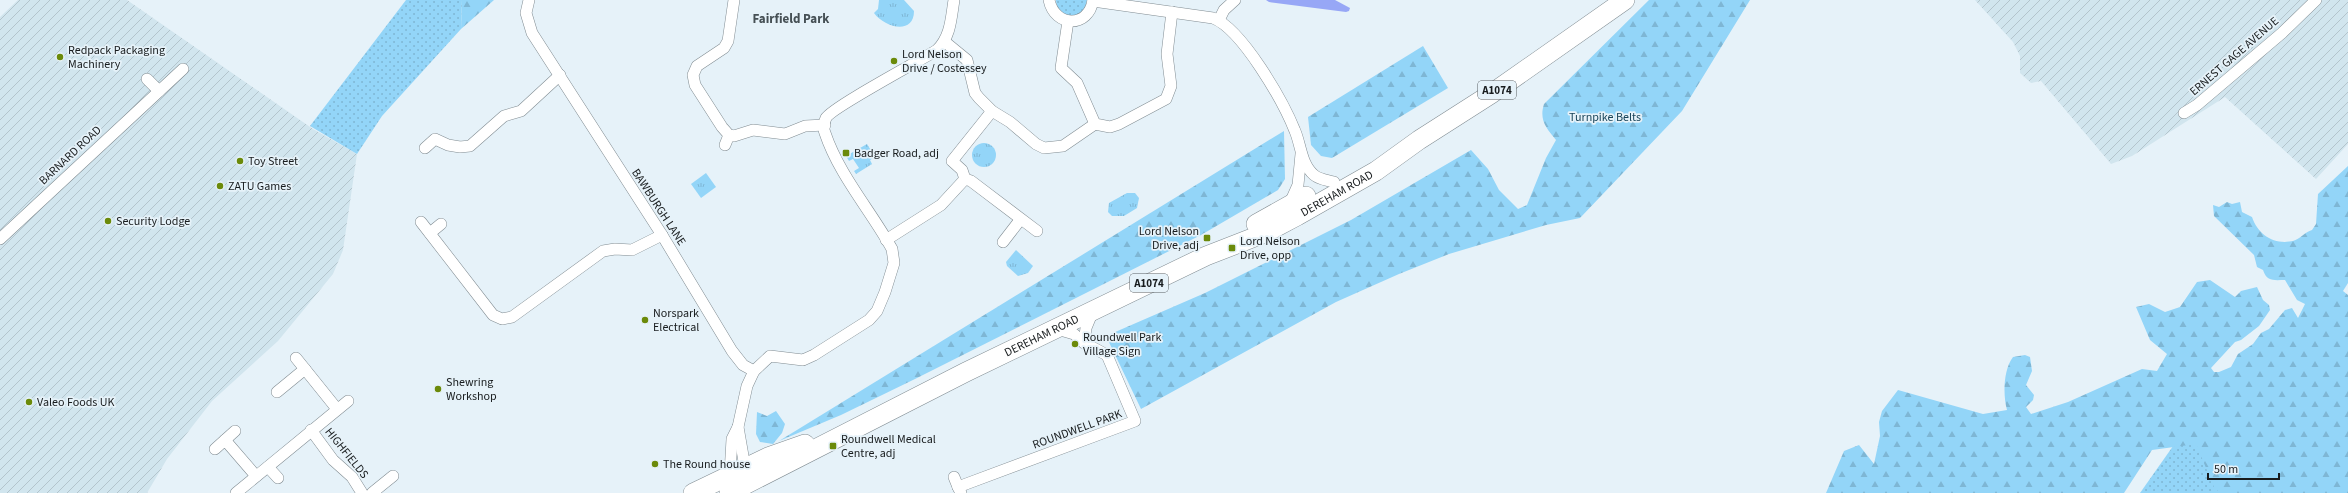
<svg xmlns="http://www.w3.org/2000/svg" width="2348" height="493" font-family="'Source Sans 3',sans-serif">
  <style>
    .industrial { fill: url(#industrial-furrows) }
    .grass { fill: url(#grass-dots) }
    .forest { fill: url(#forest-firs) }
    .park { fill: url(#park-tufts) }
    .water { fill: #97a7f6 }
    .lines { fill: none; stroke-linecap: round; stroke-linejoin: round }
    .minor-casing { stroke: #818c92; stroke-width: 12 }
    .trunk-casing { stroke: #818c92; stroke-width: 20 }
    .minor { stroke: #fff; stroke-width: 11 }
    .trunk { stroke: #fff; stroke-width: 19 }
    .poi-dot { fill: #6b8a0a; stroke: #e6f2f9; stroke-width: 1.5 }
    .labels { text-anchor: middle; stroke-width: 3.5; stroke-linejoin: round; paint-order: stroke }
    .shield { fill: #e6f2f9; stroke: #565c60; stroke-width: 1 }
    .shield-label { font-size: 11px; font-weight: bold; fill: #181c1e }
    .poi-label { font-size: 12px; fill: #181c1e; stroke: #e6f2f9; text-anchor: start }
    .street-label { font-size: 12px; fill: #181c1e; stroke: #e6f2f9 }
    .park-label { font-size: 12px; fill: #184358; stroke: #e6f2f9 }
    .neighbourhood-label { font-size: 13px; font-weight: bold; fill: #465055; stroke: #e6f2f9 }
  </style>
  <defs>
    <pattern id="industrial-furrows" width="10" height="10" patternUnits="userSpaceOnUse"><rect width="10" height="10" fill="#d1e5ee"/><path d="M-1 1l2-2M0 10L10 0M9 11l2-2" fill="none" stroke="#b3c4cc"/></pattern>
    <pattern id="grass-dots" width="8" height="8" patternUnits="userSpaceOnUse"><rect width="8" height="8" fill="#93d5f8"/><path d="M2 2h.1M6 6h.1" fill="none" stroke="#7eb6d4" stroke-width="1.8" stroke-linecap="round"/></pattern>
    <pattern id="forest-firs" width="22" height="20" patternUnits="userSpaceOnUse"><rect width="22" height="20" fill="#93d5f8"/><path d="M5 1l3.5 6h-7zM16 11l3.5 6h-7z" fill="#7eb6d4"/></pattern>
    <pattern id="park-tufts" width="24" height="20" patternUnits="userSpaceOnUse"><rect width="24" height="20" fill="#93d5f8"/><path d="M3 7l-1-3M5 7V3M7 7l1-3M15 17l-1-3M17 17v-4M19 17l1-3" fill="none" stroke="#7eb6d4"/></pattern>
  </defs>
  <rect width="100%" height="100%" fill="#e6f2f9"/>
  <g class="industrial">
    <path d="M18,0H127L313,129L357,154L343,250L333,274L278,341L212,401L167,459L147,493H0V17Z"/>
    <path d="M1975,0H2348V144L2316,179L2225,97L2132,156L2111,164L2041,81L2031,83L2020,73V56L2013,42Z"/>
  </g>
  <g class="grass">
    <path d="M406,0H462L461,29L382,116L357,154L310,126Z"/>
    <path d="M1056,0H1087C1084,22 1056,21 1056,0Z"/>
    <path d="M2190,422L2249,493H2140Z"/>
  </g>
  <g class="forest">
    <path d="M462,0H494L461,29Z"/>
    <path d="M1649,0H1750L1682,111L1580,218L1546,225L1449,254L1399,274L1336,302L1141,409L1106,336L1205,293L1351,220L1471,150L1488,169L1499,190L1518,209L1527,205L1546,158L1556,140C1546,128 1539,120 1544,104Z"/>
    <path d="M1423,46L1448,88L1332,158L1321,156L1311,145L1308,117Z"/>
    <path d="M1284,131L1285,179L1278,190L1201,235L915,379L841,415L779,441Z"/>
    <path d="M2348,166V283L2343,291L2348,295V493H2220L2214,487L2196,444L2152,450L2124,493H1826L1844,451L1859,445L1874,464L1880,436L1879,422L1882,411L1898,390L1983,414L2007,410C2003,396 2003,370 2013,357L2025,355L2030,357L2032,371L2026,385L2034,395L2033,400L2026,407L2031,414L2068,402L2142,369L2157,371L2167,354L2150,340L2136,307L2149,304L2165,312L2180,307L2197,282L2210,280L2235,297L2241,291L2257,287L2263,300L2269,305L2270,310L2259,326L2241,340L2235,342L2211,368L2214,372H2219L2231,367L2238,354L2253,344L2261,333L2269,329L2285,310L2292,308L2298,318L2305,304L2297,300L2285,280C2274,280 2267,282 2263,270L2257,267L2254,255L2214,216L2213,205L2219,207L2227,202L2232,204L2240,202L2242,212L2252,217C2258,235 2274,245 2293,241C2300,239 2305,232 2312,230L2316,224L2318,194Z"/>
    <path d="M776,411L785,424L782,433L773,444L760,442L756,434L757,412L767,416Z"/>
  </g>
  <g class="park">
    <path d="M879,0H904L914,11C914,35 885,28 874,13L878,9Z"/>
    <circle cx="984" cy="155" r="12"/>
    <path d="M867,144L875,157L870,160L872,164L856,174L854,171L859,168L853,159L849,161L846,156Z"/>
    <path d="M706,173L716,187L701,198L691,184Z"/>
    <path d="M1127,193H1135L1139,198L1137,208L1124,216H1112L1108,212L1109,203Z"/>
    <path d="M1016,250L1033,266L1028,273L1018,276L1007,266L1006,262Z"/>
  </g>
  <path class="water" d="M1266,0H1335L1350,8L1349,11L1346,12L1269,2Z"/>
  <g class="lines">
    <defs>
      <g id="minor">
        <path d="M529,0L526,13L532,33L662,235L732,351L743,365L754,371"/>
        <path d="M734,0L728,41L724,48L697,66L693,75L695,85L722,127L729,135L734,136L753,130L785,134L805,126L825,125"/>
        <path d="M1049,0C1055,28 1089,28 1093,0"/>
        <path d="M1093,1L1213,18C1242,29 1283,101 1295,131C1301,145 1301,164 1314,175C1320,180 1328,180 1334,182"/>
        <path d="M1219,20L1224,10L1235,0"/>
        <path d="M1068,21L1061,68L1077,83L1095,124L1110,127L1119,124L1166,99L1171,86L1167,54L1172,12"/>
        <path d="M945,42L967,60L975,93L979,98L992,111L1010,122L1036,144L1044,148L1063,146L1095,124"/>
        <path d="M147,79L159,91"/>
        <path d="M2184,113L2197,105L2282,33L2316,0"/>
        <path d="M725,145L729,135"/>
        <path d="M425,148L435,139L448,145L460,147L470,146L504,116L521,111L560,75"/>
        <path d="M965,179L962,170L952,161L992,111"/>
        <path d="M1290,203L1298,185L1301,154"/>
        <path d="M421,222L493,315L502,319L512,317L603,251L615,249L632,250L662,235"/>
        <path d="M430,233L441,224"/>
        <path d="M0,239L183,69"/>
        <path d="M886,240L941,205L965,179L971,181L1037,231"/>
        <path d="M1003,242L1020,220"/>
        <path d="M1084,343L1086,328L1093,311"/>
        <path d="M296,358L337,409"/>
        <path d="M277,392L305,369"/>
        <path d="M311,430L333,460L352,477L362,493"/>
        <path d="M225,440L235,431"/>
        <path d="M215,449L225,440L256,476"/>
        <path d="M268,467L278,478"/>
        <path d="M746,473L738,427L747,386L754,371L770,356L803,360L814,355L869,320L877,311L885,292L894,263L892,249C871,211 839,175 825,133C823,129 824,122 826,118C831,108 921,60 937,50C951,36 951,18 954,0"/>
        <path d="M730,474L732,439L738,427"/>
        <path d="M954,477L958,487"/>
        <path d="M236,493L348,401"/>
        <path d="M372,493L393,476"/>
        <path d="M961,493L958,487L1135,421L1107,355L1084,343L1074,334L1057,329"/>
      </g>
      <g id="trunk">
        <path d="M1256,224L1306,196"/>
        <path d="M693,493L768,457L805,444"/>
        <path id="s1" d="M729,493L966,372L1206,256L1265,233L1297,216L1376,171L1419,140L1491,94L1625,0"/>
      </g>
    </defs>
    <use href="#minor" class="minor-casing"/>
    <use href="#trunk" class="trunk-casing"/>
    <use href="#minor" class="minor"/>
    <use href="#trunk" class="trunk"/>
  </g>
  <g class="poi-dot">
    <circle cx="60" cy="57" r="4"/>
    <circle cx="894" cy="61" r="4"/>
    <rect x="842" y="149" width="8" height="8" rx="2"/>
    <circle cx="240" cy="161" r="4"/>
    <circle cx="220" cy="186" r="4"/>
    <circle cx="108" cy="221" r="4"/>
    <rect x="1203" y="234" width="8" height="8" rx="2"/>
    <rect x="1228" y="244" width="8" height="8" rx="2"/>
    <circle cx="645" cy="320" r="4"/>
    <circle cx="1075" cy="344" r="4"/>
    <circle cx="438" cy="389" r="4"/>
    <circle cx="29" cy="402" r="4"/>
    <rect x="829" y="442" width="8" height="8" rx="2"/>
    <circle cx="655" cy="464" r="4"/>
  </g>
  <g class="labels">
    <g class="shield">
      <rect x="1478" y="81" width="38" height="18" rx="3"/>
      <rect x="1130" y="274" width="38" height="18" rx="3"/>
    </g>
    <g class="shield-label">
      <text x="1497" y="94">A1074</text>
      <text x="1149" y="287">A1074</text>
    </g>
    <g class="poi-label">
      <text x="68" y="54">Redpack Packaging<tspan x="68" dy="14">Machinery</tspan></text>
      <text x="902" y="58">Lord Nelson<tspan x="902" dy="14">Drive / Costessey</tspan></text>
      <text x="854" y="157">Badger Road, adj</text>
      <text x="248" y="165">Toy Street</text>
      <text x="228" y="190">ZATU Games</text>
      <text x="116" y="225">Security Lodge</text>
      <text x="1199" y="235" text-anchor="end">Lord Nelson<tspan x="1199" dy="14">Drive, adj</tspan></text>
      <text x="1240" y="245">Lord Nelson<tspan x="1240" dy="14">Drive, opp</tspan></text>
      <text x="653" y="317">Norspark<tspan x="653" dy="14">Electrical</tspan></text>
      <text x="1083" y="341">Roundwell Park<tspan x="1083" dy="14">Village Sign</tspan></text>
      <text x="446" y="386">Shewring<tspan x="446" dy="14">Workshop</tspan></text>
      <text x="37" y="406">Valeo Foods UK</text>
      <text x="841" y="443">Roundwell Medical<tspan x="841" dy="14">Centre, adj</tspan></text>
      <text x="663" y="468">The Round house</text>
    </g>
    <g class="street-label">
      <text transform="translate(2234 56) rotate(-41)" y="4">ERNEST GAGE AVENUE</text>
      <text transform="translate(70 155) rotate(-43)" y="4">BARNARD ROAD</text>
      <text dy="4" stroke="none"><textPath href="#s1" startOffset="678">DEREHAM ROAD</textPath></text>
      <text transform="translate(659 207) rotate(57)" y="4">BAWBURGH LANE</text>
      <text dy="4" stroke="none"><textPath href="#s1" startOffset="350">DEREHAM ROAD</textPath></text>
      <text transform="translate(1077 429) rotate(-20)" y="4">ROUNDWELL PARK</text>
      <text transform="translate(347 453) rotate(51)" y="4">HIGHFIELDS</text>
    </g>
    <g class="park-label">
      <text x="1605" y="121">Turnpike Belts</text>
    </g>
    <g class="neighbourhood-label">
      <text x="791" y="23">Fairfield Park</text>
    </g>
  </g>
  <path d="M2208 473v6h71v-6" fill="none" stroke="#181c1e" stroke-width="2"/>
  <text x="2214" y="473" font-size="12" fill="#181c1e" stroke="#e6f2f9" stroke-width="3" paint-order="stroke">50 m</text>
</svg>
